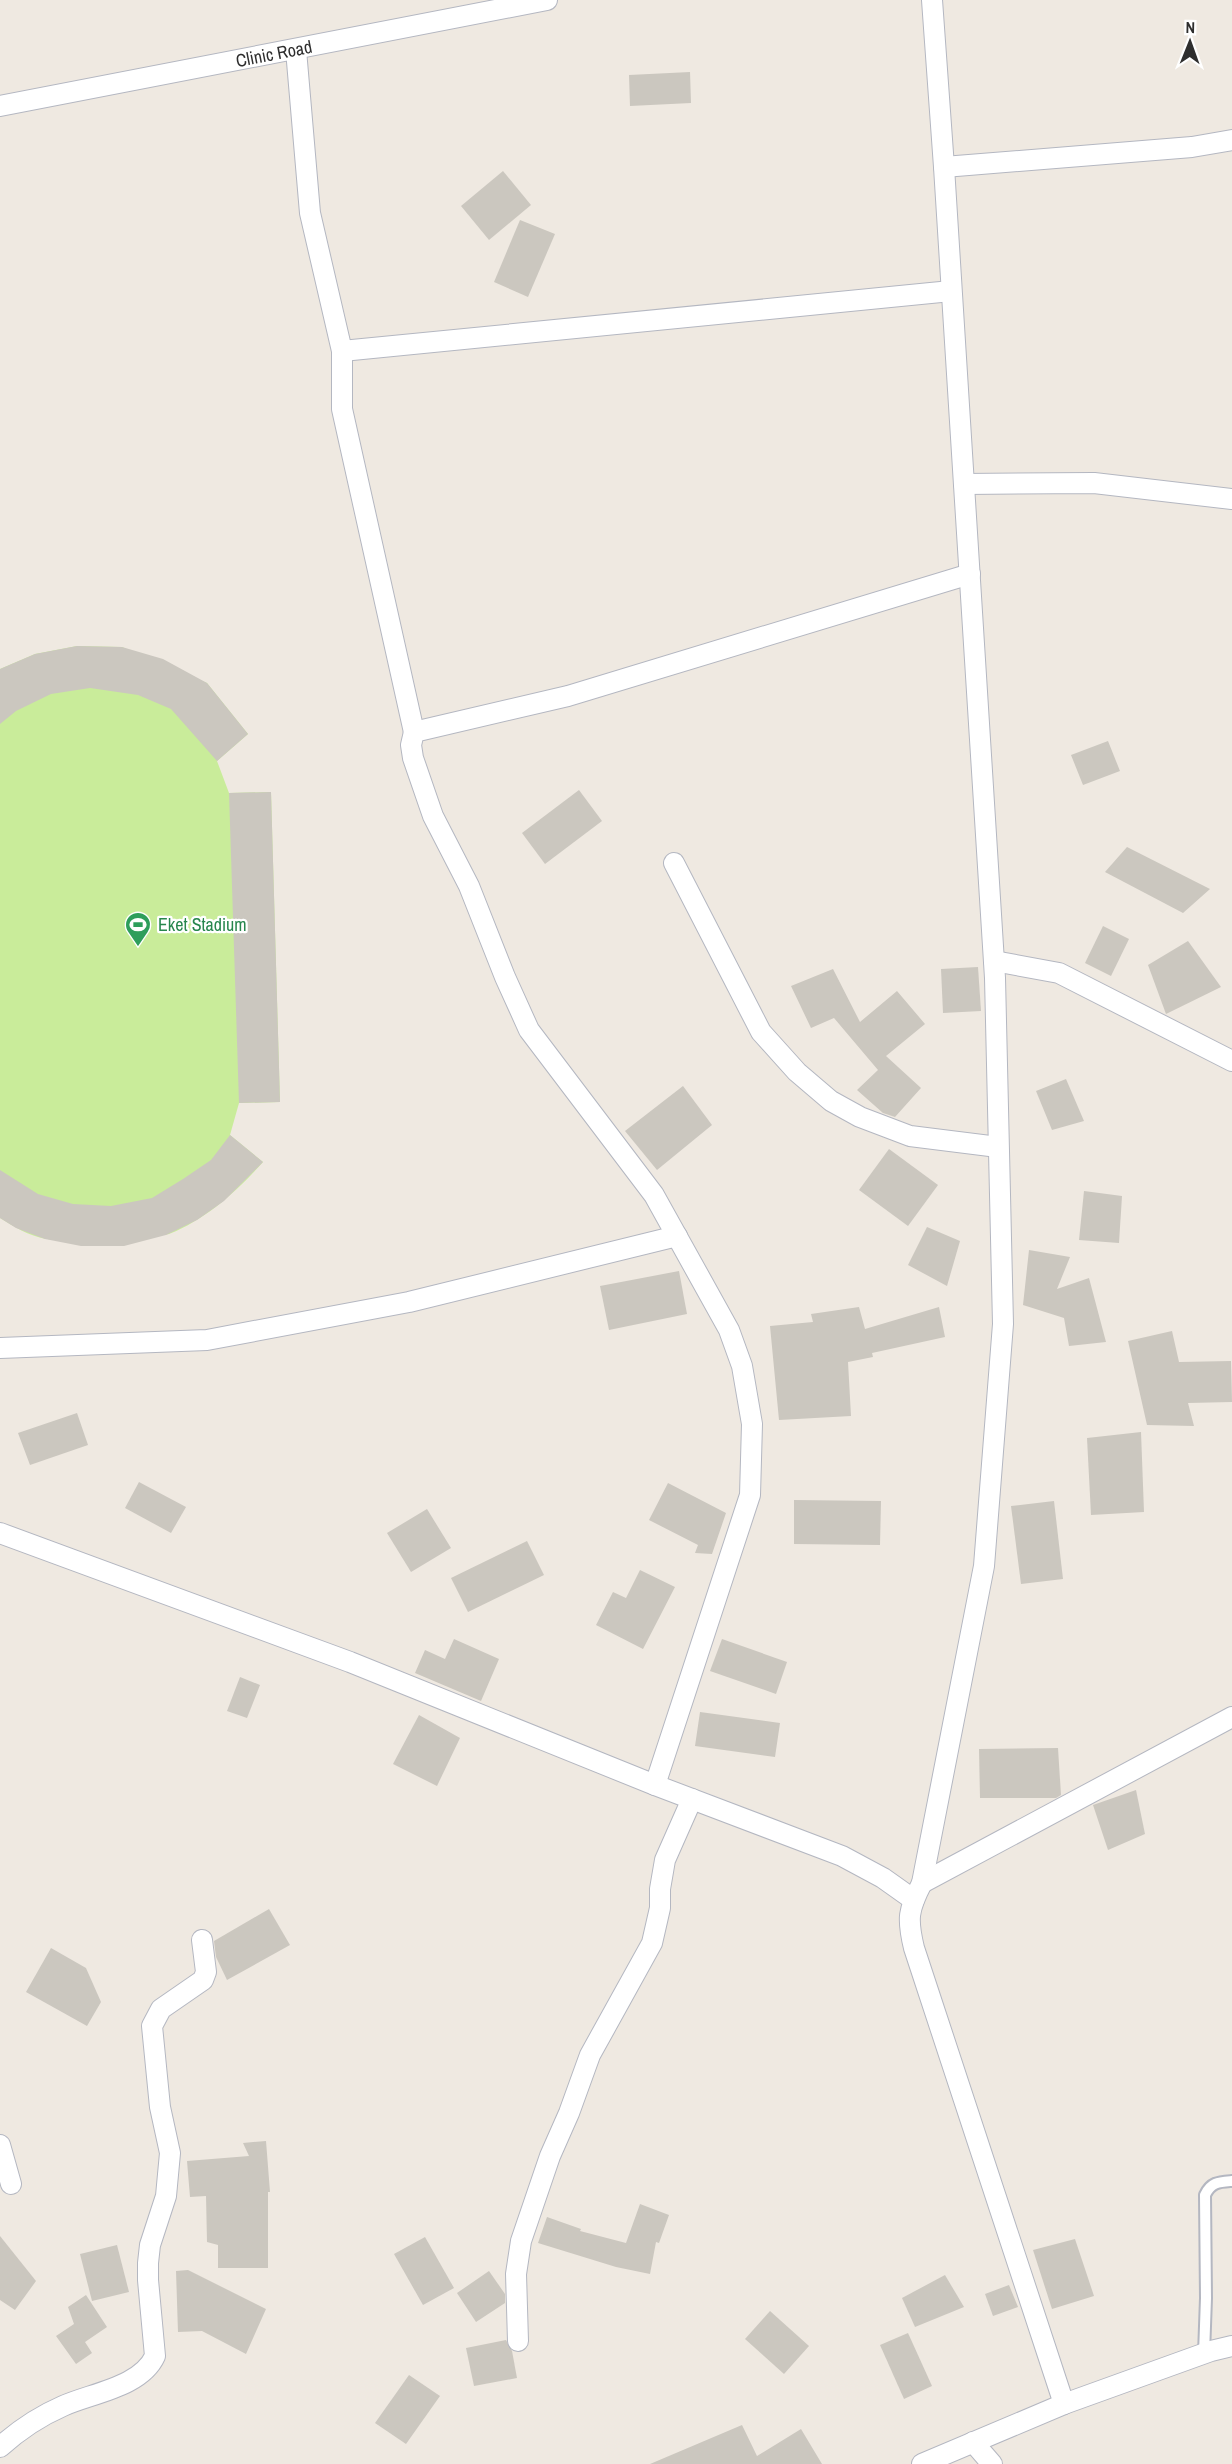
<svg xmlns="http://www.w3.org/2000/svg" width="1232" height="2464" font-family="'Archivo Narrow',sans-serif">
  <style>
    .pitch { fill: #c9ec9a }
    .building { fill: #cbc7bf }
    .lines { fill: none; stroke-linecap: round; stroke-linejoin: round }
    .service-casing { stroke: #b4b7c1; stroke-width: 14 }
    .minor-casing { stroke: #b4b7c1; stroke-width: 22 }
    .service { stroke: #fff; stroke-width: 10 }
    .minor { stroke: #fff; stroke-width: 20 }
    .labels { text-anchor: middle; stroke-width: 4.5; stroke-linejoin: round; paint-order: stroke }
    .street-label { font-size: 18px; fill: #2e2e2e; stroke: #fff }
    .leisure-label { font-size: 18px; fill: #27864d; stroke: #fff; text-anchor: start }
  </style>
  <rect width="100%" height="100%" fill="#efe9e1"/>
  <path class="pitch" d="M77,646L122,647L207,683L248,734L217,761L229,793L271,792L280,1102L239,1103L230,1135L263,1162C236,1192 206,1219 169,1234C159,1237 58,1240 46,1239C29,1236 13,1226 0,1218V669L35,654Z"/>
  <g class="building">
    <path d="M690,72L691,103L630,106L629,75Z"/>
    <path d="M503,171L531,205L489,240L461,206Z"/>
    <path d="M520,220L555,234L528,297L494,282Z"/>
    <path d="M77,646L122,647L163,659L207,683L248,734L217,761L171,709L138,695L90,688L51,694L16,711L0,724V669L35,654Z"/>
    <path d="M1108,741L1120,771L1083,785L1071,755Z"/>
    <path d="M579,790L602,821L545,864L522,833Z"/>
    <path d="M271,792L280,1102L239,1103L229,793Z"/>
    <path d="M1127,847L1210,889L1183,913L1105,872Z"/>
    <path d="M1103,926L1129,939L1111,976L1085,963Z"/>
    <path d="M1188,941L1221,987L1166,1014L1148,965Z"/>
    <path d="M978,967L981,1011L943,1013L941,969Z"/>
    <path d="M833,969L860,1022L897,991L925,1024L886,1056L921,1088L895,1117L883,1113L857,1090L878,1070L834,1018L811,1028L791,986Z"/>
    <path d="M1066,1079L1084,1121L1052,1130L1036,1091Z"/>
    <path d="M683,1086L712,1125L657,1170L625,1131Z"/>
    <path d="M230,1135L263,1162L224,1201L197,1220L166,1235L124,1246H81L45,1239L16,1228L0,1218V1170L38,1194L73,1204L111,1206L152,1198L183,1179L211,1160Z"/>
    <path d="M889,1149L938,1185L908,1226L859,1190Z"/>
    <path d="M1084,1191L1122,1196L1119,1243L1079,1240Z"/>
    <path d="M927,1227L960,1241L947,1286L908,1265Z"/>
    <path d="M1029,1250L1070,1257L1057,1289L1089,1278L1106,1342L1069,1346L1064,1318L1023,1305Z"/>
    <path d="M679,1271L687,1314L609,1330L600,1286Z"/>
    <path d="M859,1307L865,1329L939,1307L945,1337L872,1353L873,1357L848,1362L851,1416L779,1420L770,1326L813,1322L811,1314Z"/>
    <path d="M1172,1331L1179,1362L1231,1361L1232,1402L1188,1403L1194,1426L1147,1425L1128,1341Z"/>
    <path d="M77,1413L88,1445L30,1465L18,1433Z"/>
    <path d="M1141,1432L1144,1512L1091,1515L1087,1438Z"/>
    <path d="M139,1482L186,1507L171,1533L125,1508Z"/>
    <path d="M668,1483L726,1513L712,1554L695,1553L698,1545L649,1520Z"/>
    <path d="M794,1500L881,1501L880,1545L794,1544Z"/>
    <path d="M1054,1501L1063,1579L1021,1584L1011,1506Z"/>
    <path d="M427,1509L451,1548L411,1572L387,1533Z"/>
    <path d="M527,1541L544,1575L468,1612L451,1578Z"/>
    <path d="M640,1570L675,1587L643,1649L596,1625L613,1592L626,1598Z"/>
    <path d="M454,1639L499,1659L481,1701L415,1673L425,1650L445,1659Z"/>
    <path d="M722,1639L787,1662L776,1694L710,1671Z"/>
    <path d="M240,1677L260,1685L247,1718L227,1711Z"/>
    <path d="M700,1712L780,1723L775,1757L695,1746Z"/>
    <path d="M419,1715L460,1738L437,1786L393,1764Z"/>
    <path d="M1058,1748L1061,1795L1056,1798H980L979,1749Z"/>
    <path d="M1136,1790L1145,1834L1108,1850L1093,1805Z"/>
    <path d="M269,1909L290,1945L227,1980L216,1957L214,1941Z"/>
    <path d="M51,1948L86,1968L101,2002L87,2026L26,1992Z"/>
    <path d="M266,2141L270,2192H268V2268H218V2245L207,2242L206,2196L190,2197L187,2161L249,2156L243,2143Z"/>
    <path d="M640,2204L669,2215L659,2243L656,2242L650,2274L616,2267L538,2243L547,2217L581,2229L580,2231L626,2243Z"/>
    <path d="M0,2236L36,2281L15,2310L0,2300Z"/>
    <path d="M425,2237L454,2288L423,2305L394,2254Z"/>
    <path d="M1075,2239L1094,2296L1052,2309L1033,2250Z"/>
    <path d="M117,2245L129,2292L92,2301L80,2254Z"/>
    <path d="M188,2270L266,2309L246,2354L202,2331L178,2332L176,2271Z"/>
    <path d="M489,2271L505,2294V2303L476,2322L457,2293Z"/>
    <path d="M945,2275L964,2307L915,2327L902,2298Z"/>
    <path d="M1009,2285L1018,2307L993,2316L985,2294Z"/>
    <path d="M86,2295L107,2327L85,2342L92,2353L76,2364L56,2336L74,2324L68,2307Z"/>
    <path d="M770,2311L809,2346L784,2374L745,2339Z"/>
    <path d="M908,2333L932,2386L904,2399L880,2345Z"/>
    <path d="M506,2340L512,2351L517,2378L474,2386L466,2348Z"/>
    <path d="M409,2375L440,2396L406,2444L375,2423Z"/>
    <path d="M742,2425L757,2456L801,2429L822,2464H650Z"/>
  </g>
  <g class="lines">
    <defs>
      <path id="service" d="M1204,2354L1206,2298L1205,2195C1211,2182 1219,2182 1232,2181"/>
      <g id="minor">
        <path d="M932,0L944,167L995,978L1003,1324L984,1566L922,1883C908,1910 907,1919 914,1948L1064,2404"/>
        <path d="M296,50L310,213L342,351L951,291"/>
        <path d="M0,106L547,0"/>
        <path d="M944,167L1192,147L1232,140"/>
        <path d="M342,351V409L414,732"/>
        <path d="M964,484L1094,483L1232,499"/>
        <path d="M674,863L761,1032L797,1072L831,1101L860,1117L910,1136L998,1147"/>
        <path d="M994,961L1059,973L1232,1061"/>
        <path d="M0,1348L207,1340L409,1302L677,1236"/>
        <path d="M0,1533L350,1662L655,1785L842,1856L883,1878L914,1900"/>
        <path d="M655,1785L750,1495L752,1424L742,1366L729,1330L654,1195L529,1030L505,977L469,886L433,816L413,758L411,745L414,732L568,696L970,574"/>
        <path d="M922,1883L1232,1717"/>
        <path d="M0,2145L11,2184"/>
        <path d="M518,2341L516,2274L521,2241L550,2156L569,2113L590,2055L652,1943L660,1908V1889L665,1860L692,1799"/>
        <path d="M973,2442L992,2464"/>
        <path d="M0,2447C19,2430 40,2416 63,2406C92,2393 141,2387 155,2356L148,2280V2263L150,2245L166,2196L170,2153L160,2107L152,2026L161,2009L203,1980L206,1972L202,1940"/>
        <path d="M922,2464L1064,2404L1211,2351L1232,2346"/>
      </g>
    </defs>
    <use href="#service" class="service-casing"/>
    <use href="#minor" class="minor-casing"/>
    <use href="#service" class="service"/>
    <use href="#minor" class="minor"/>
  </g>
  <defs>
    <symbol id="stadium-pin" viewBox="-11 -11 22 30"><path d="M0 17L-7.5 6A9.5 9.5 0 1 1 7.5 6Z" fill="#2e9e5b" stroke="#fff"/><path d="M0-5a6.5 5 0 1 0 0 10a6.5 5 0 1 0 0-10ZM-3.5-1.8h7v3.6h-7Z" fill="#fff"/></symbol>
  </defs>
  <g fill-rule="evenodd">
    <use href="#stadium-pin" x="123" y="910" width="30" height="40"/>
  </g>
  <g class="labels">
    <g class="street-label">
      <text transform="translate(274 54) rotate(-11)" y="6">Clinic Road</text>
    </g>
    <g class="leisure-label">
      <text x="158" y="931">Eket Stadium</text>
    </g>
  </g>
  <g transform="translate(1190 42) rotate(1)" stroke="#ffffff" stroke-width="4.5" paint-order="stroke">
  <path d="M0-4.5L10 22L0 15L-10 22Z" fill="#2e2e2e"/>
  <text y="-9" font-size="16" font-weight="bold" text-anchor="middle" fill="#2e2e2e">N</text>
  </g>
</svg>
